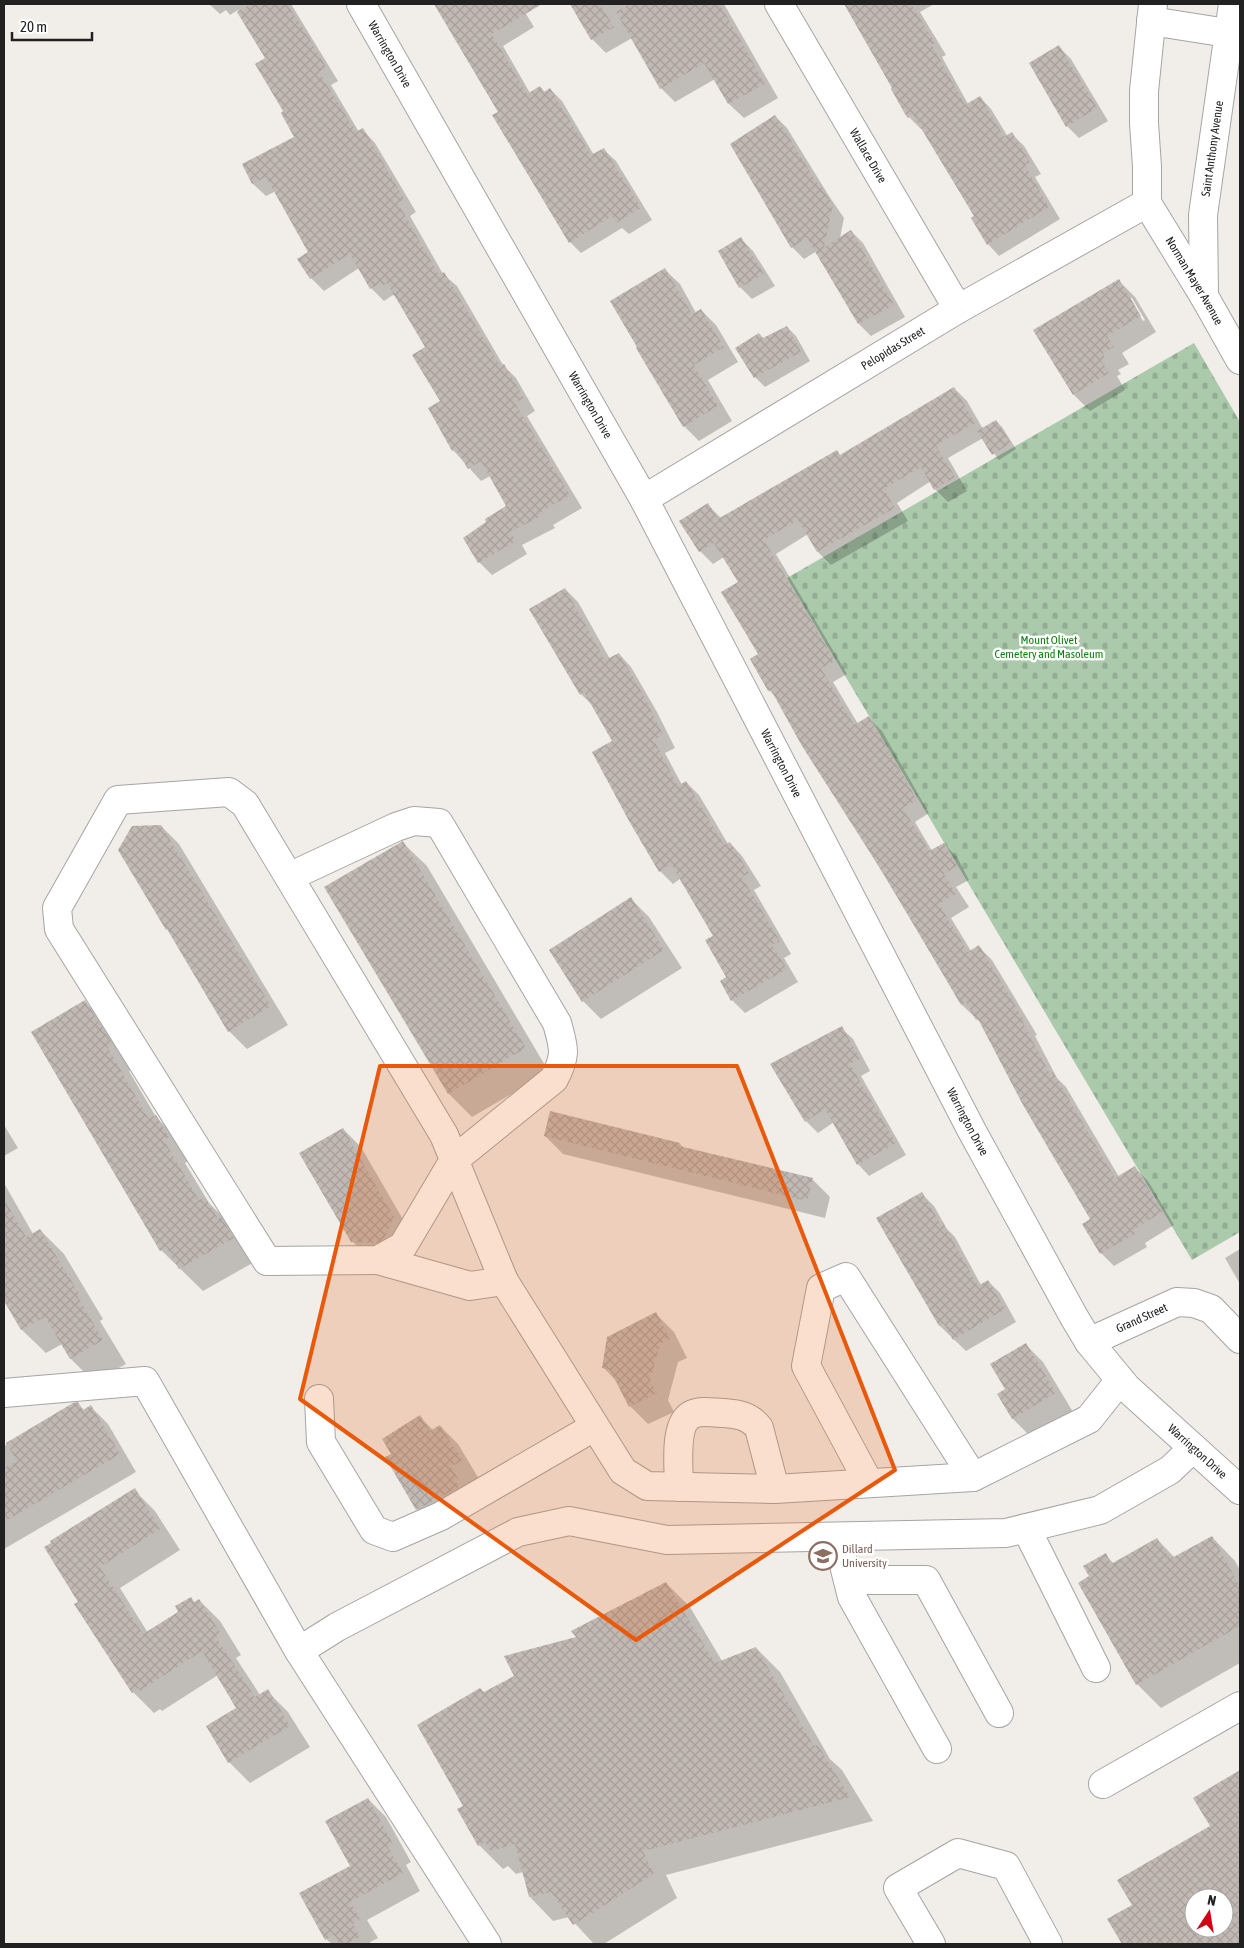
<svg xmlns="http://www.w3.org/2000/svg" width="1244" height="1948" font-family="'Asap Condensed',sans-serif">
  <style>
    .cemetery { fill: url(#cemetery-stones) }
    .shadow { fill: #0003; fill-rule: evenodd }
    .building { fill: url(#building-cross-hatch); fill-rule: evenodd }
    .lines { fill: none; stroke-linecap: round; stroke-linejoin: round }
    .minor-casing { stroke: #a5a5a5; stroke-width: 30 }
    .minor { stroke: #fff; stroke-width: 28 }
    .marked { fill: #e8590c; fill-opacity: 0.2; stroke: #e8590c; stroke-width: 4; stroke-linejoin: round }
    .labels { text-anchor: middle; stroke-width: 5; stroke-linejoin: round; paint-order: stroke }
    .street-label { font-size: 12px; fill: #212121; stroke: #fff }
    .park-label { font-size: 12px; fill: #0f800e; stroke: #fff }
    .education-label { font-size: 12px; fill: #785e54; stroke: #fff; text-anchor: start }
  </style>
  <defs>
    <pattern id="cemetery-stones" width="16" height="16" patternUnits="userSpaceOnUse" patternTransform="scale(1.25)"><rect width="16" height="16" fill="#aacaab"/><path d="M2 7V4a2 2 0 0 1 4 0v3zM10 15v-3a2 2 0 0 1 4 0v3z" fill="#92ad93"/></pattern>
    <pattern id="building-cross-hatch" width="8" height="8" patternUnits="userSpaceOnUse" patternTransform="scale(1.25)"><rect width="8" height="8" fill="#c2b9b4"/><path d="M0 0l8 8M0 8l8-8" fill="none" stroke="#a69f9a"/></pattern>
  </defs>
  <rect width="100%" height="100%" fill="#f1ede8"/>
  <path class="cemetery" d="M1194,343L1240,422V1232L1192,1260L787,578Z"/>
  <g class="shadow">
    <path d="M209,4H291L338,81L331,85L359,132L363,130L375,143L416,212L410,216L443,274L457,286L503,365L516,378L535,411L527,416L582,508L553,525L555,528L522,545L527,554L492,575L479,562L508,506L490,476L481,481L453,450L426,348L397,297L393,295L384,301L371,288L359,268L324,291L311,278L309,252L276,191L266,196L253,184L243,165L296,137L285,112L267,58L238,10L230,15L226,10L220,14Z"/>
    <path d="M434,4H520L534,27L503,46L530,93L540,87L545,92L550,89L562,101L594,155L604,150L616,161L652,220L629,234L622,228L581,253L570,242L473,64Z"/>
    <path d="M571,4H724L778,98L744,118L729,104L715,79L675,102L661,88L632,38L606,53L592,39Z"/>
    <path d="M845,4H934L920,12L946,55L942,57L968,104L980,97L991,109L1008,137L1012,134L1024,146L1041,174L1035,177L1060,219L999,256L988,244L976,217L922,128L921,129L909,117Z"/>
    <path d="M1059,47L1071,59L1108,121L1079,138L1067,126Z"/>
    <path d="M775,116L787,128L829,196L844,218L840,238L851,231L863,243L905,317L871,336L859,324L817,251L804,259L792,247Z"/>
    <path d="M741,239L753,251L775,286L752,299L740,287Z"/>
    <path d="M665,270L680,284L696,313L701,310L716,325L738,362L708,380L732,421L699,441L684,426Z"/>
    <path d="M1119,281L1135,297L1156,332L1122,353L1129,364L1118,370L1121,374L1117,376L1125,390L1090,411L1074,395ZM1129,298H1132L1145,320L1143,321Z"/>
    <path d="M787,327L796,336L810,361L765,387L755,377L764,339Z"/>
    <path d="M954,388L967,401L983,429L996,421L1002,427L1016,449L999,460L983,438L948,458L967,491L948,502L935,489L931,481L897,503L908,521L831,565L818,552L808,534L776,554L847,674L833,682L858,724L869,718L882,731L929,813L915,822L932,851L944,844L957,857L969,880L956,887L969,907L951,918L971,951L979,947L992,960L1037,1035L1035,1036L1057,1078L1066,1087L1119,1177L1135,1168L1148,1181L1174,1225L1145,1243L1147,1247L1114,1266L1101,1253L1092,1219L981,1023L962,1005L778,699L769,690L739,583L724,557L713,564L700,551L708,505L721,518L836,451L841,456Z"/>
    <path d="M565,589L578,602L610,659L619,654L631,667L657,712L675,748L665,753L682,785L686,782L699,795L728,844L730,843L742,856L761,886L754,890L791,954L784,958L798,982L745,1013L732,1000L721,981L728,977L715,936L681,878L673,884L660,871L614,741L593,706L581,694Z"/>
    <path d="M161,826L179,844L288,1025L247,1049L229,1031L172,934L167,929Z"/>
    <path d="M403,843L427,866L549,1072L472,1117L449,1094L326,887Z"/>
    <path d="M631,899L649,917L682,968L601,1019L583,1001Z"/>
    <path d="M85,1002L108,1024L135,1068L129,1071L156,1117L179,1140L190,1160L185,1163L209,1203L227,1221L256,1261L203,1291L161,1250Z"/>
    <path d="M841,1028L853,1039L870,1071L861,1076L906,1155L869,1176L858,1164L834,1122L818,1133L806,1121Z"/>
    <path d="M551,1112L680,1144L684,1148L812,1179L830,1197L825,1218L563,1154L545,1136Z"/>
    <path d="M4,1125L18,1148L4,1156Z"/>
    <path d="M343,1129L361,1147L412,1235L370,1260L352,1241Z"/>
    <path d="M4,1183L33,1234L40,1230L64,1254L103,1319L100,1321L126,1364L94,1382L71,1359L62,1344L46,1353L22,1330L4,1299Z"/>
    <path d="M922,1194L934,1206L947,1229L955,1237L981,1285L988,1281L1000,1293L1016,1322L966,1351L940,1326L878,1219Z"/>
    <path d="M1240,1249V1284L1225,1258Z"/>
    <path d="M656,1314L674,1332L687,1358L678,1362L668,1400L674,1412L648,1424L630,1406L618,1383L603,1367Z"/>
    <path d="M1025,1344L1043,1362L1073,1412L1031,1437L1013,1419L999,1395L1007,1390Z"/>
    <path d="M74,1404H78L84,1410L91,1407L108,1424L136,1472L4,1549V1446Z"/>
    <path d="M420,1417L433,1430L440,1426L458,1444L479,1479L436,1527L417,1509L393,1455Z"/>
    <path d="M134,1490L155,1511L180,1550L120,1588L148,1633L180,1612L191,1598L195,1603L199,1600L220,1621L241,1655L236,1658L260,1695L267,1691L288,1712L310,1747L250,1783L229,1762L237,1709L218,1675L162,1711L160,1709L154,1713L133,1692L80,1602Z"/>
    <path d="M1212,1537L1235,1561L1240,1570V1663L1161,1708L1137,1684L1091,1577L1106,1555L1114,1564L1157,1539L1175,1558Z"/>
    <path d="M666,1583L690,1607L722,1661L756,1648L780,1672L830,1759L842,1770L873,1821L666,1875L677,1898L604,1944H594L569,1917L553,1921L530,1897L523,1872L516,1874L508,1866L503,1869L479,1845L464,1806L484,1693L516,1676Z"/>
    <path d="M1240,1772V1944H1124L1109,1920L1133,1905L1211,1826L1195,1798ZM1194,1898H1224V1928H1194Z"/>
    <path d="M368,1799L386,1817L411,1862L406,1865L420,1891L367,1920L378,1938L370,1942L371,1944H332L326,1939L352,1866Z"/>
  </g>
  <g class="building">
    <path d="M251,4H287L306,33L326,67L319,72L356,132L363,128L404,199L398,203L439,275L444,272L500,366L504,364L524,398L515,403L570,495L541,512L543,515L510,532L516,541L478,563L463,538L486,522L485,519L506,506L481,461L468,469L456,449L452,451L428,408L440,401L412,355L425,347L387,283L382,286L380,283L370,289L350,254L310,279L297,259L308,252L266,177L252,184L242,164L294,137L281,113L283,111L255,64L265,58L237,12Z"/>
    <path d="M434,4H542L492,34L527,94L540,86L544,92L550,88L591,155L604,148L641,208L616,223L612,216L569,243L492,115L498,112Z"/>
    <path d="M570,4H600L614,27L591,40Z"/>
    <path d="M630,4H720L765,84L728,104L704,63L660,89L616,12Z"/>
    <path d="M844,4H911L935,43L932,45L965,105L980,96L1004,137L1012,132L1030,162L1025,165L1049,207L987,245L971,218L974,216L939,158L913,115L908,118L905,114L891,89L892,88Z"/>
    <path d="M1059,45L1097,108L1066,127L1029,63Z"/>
    <path d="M775,115L819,186L822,188L833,205L824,247L851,230L894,305L858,324L807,238L791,248L730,144Z"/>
    <path d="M741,237L764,274L739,288L718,251Z"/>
    <path d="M665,268L692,314L701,309L724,347L694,365L718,406L683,427L636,348L637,347L610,301Z"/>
    <path d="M1119,279L1141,316L1107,336L1114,347L1103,353L1105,358L1101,360L1109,373L1073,395L1033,330Z"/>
    <path d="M787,326L801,352L754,378L735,348L759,333L763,338Z"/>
    <path d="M954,387L975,423L936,445L955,477L934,490L921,467L884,489L895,508L817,552L798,520L764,540L835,661L821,668L854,725L869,716L917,800L903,808L929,851L944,843L957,866L944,874L956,894L939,904L968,952L979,945L1025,1022L1023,1023L1050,1074L1053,1072L1115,1178L1135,1166L1162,1212L1133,1230L1135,1234L1100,1254L1082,1224L1090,1219L1023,1105L978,1019L976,1020L966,1002L961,1005L885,876L802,746L771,690L768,691L750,659L758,654L721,592L738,582L714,543L699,552L679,521L708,503L718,519L837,450L840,455Z"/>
    <path d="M996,420L1011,443L992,455L977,431Z"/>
    <path d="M565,588L605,660L619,653L645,698L663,735L654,740L678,786L686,781L724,845L730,842L749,873L742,877L780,941L772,945L787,969L731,1001L720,981L726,977L705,940L713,936L671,864L659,872L629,821L592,752L612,741L584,692L580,695L529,609Z"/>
    <path d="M161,825L271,1006L228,1032L167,929L166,930L118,850L132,826Z"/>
    <path d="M403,841L526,1048L448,1094L324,887Z"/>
    <path d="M631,897L664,950L582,1002L549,950Z"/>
    <path d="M85,1000L113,1045L108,1048L149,1119L156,1115L169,1137L164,1140L199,1200L205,1197L218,1219L221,1217L234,1238L179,1269L166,1247L160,1251L31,1032Z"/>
    <path d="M842,1026L860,1059L850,1064L896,1143L857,1165L825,1109L805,1122L770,1064Z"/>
    <path d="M550,1111L680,1143L679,1146L813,1178L807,1201L544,1136Z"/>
    <path d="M343,1128L394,1217L384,1239L377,1243L351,1242L299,1153Z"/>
    <path d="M922,1192L941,1225L943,1223L978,1286L988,1280L1005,1309L953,1340L944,1324L939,1326L876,1218Z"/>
    <path d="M4,1199L26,1237L40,1229L80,1295L78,1297L103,1340L70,1359L45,1317L21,1330L4,1301Z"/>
    <path d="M656,1312L670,1339L660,1344L650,1381L657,1393L629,1407L610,1370L602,1368L607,1337Z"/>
    <path d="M1026,1343L1056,1393L1012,1419L997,1394L1005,1389L990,1364Z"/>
    <path d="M78,1402L83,1410L91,1405L120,1454L4,1522V1468L17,1461L6,1443L73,1403Z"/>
    <path d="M420,1415L430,1431L440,1425L462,1460L451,1467L459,1480L456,1481L459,1487L416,1510L385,1457L391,1454L382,1439Z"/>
    <path d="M135,1488L160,1529L100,1567L143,1634L178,1612L175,1606L191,1597L194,1602L199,1599L221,1634L216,1637L255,1697L268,1689L290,1726L228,1763L206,1726L236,1708L202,1651L140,1691L139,1688L132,1693L74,1604L78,1602L44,1547L51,1543L50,1541Z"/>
    <path d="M1212,1536L1240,1586V1626L1136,1685L1078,1583L1089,1576L1083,1566L1106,1553L1111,1564L1157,1538L1170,1559Z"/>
    <path d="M666,1582L715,1663L756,1647L814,1746L818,1745L850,1797L643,1851L654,1874L573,1925L551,1892L529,1897L515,1844L491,1851L485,1842L478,1846L457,1809L463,1806L417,1725L480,1688L484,1692L514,1676L504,1656L576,1637L571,1631Z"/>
    <path d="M1240,1770V1944H1122L1107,1919L1132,1905L1117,1880L1210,1826L1193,1798ZM1194,1898H1224V1928H1194Z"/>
    <path d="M368,1798L393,1844L388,1847L403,1873L350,1902L360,1919L353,1924L360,1937L346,1944H339L334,1935L325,1940L299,1893L350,1866L325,1821Z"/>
  </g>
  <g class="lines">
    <defs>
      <g id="minor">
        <path id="s1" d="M361,4L644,499L972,1131L1074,1317L1089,1342L1127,1388L1240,1490"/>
        <path id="s2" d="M779,4L958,309"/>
        <path d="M1151,21L1240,35"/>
        <path d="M1147,203V167L1144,123V91L1153,4"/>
        <path id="s3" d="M1147,203L1204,296L1240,360"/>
        <path id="s4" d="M1204,296L1203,215L1233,4"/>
        <path id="s5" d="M644,499L958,309L1147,203"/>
        <path d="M289,877L396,827L414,821L439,823L557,1023C564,1048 567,1055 554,1079L454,1160L403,1246L378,1260L267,1261L59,929L57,908L118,800L229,792L245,804L444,1135L504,1281L623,1471L647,1486L775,1489L973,1477L1089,1419L1120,1380"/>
        <path d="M378,1260L470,1286L504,1281"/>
        <path id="s6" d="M1089,1342L1177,1302L1194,1303L1211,1309L1240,1339"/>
        <path d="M4,1393L145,1381L299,1651L487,1944"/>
        <path d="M319,1399L321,1442L374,1530L393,1537L441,1516L594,1427"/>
        <path d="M869,1483L806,1366L821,1288L846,1277L973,1477"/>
        <path d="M679,1487C679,1468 673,1422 693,1414C702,1410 715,1413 724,1413C738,1414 750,1416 759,1428L775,1489"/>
        <path d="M1026,1528L1096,1668"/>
        <path d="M837,1537L852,1597L937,1749"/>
        <path d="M848,1580H926L999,1713"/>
        <path d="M299,1651L337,1627L518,1532L569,1521L667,1540L1006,1533L1100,1510L1170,1470L1193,1448"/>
        <path d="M1103,1784L1240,1706"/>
        <path d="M931,1944L898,1888L958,1853L1006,1866L1048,1944"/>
      </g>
    </defs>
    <use href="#minor" class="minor-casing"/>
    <use href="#minor" class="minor"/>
  </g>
  <path class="marked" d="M380,1066H737L895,1470L636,1640L300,1399Z"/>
  <defs>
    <symbol id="university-ring" viewBox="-11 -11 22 22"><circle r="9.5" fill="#fff" stroke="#8d6e63" stroke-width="1.5"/><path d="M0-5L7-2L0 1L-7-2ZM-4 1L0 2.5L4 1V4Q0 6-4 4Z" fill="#8d6e63"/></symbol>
  </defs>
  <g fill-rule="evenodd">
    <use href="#university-ring" x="807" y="1540" width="32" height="32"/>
  </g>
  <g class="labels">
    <g class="street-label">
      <text dy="4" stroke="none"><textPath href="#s1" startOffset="58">Warrington Drive</textPath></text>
      <text dy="4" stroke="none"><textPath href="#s4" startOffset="148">Saint Anthony Avenue</textPath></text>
      <text dy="4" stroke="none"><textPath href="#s2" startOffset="176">Wallace Drive</textPath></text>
      <text dy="4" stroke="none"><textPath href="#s3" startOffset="91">Norman Mayer Avenue</textPath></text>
      <text dy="4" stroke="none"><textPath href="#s5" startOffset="291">Pelopidas Street</textPath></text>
      <text dy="4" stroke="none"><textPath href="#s1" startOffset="462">Warrington Drive</textPath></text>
      <text dy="4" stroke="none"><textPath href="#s1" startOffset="868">Warrington Drive</textPath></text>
      <text dy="4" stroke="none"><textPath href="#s1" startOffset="1272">Warrington Drive</textPath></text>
      <text dy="4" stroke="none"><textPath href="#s6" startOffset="58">Grand Street</textPath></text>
      <text dy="4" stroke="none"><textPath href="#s1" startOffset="1678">Warrington Drive</textPath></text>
    </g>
    <g class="park-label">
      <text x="1049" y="644">Mount Olivet<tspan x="1049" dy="14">Cemetery and Masoleum</tspan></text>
    </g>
    <g class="education-label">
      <text x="842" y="1553">Dillard<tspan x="842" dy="14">University</tspan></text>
    </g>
  </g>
  <rect width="1244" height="1948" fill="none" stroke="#212121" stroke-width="10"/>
  <g transform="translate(1209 1913) rotate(12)"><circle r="24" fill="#ffffff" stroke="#a6a6a6"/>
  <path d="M0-4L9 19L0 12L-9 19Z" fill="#cf0417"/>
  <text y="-8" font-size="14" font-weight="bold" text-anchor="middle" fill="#212121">N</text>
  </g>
  <path d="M12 32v8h80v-8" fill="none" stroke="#212121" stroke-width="2.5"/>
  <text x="20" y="32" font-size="15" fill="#212121" stroke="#ffffff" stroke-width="4" paint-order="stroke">20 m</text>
</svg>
